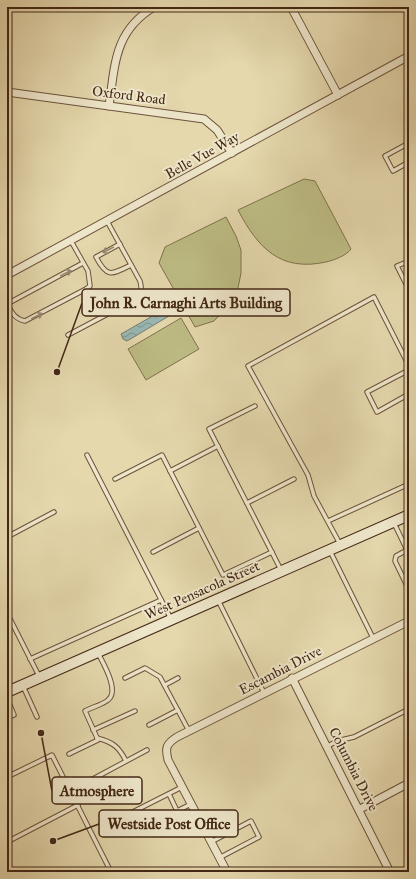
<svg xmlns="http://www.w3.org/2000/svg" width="416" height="879" font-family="'IM FELL Great Primer',serif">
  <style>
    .grass { fill: #bdbc84; stroke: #80724d }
    .water { fill: url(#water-waves); stroke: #777e75 }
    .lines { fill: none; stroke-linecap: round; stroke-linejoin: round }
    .service-casing { stroke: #6c533c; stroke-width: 5.5 }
    .minor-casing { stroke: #6c533c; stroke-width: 9 }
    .secondary-casing { stroke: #432716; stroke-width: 12 }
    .service { stroke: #eee6ca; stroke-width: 3.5 }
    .minor { stroke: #eee6ca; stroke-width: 7 }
    .secondary { stroke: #eee6ca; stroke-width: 10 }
    .oneway { stroke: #988670 }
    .labels { text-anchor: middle; stroke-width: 4; stroke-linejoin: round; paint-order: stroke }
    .street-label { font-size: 14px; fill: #432716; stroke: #eee6ca }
    .leader { fill: none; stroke: #432716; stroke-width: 1.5 }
    .callout-dot { fill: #432716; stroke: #eee6ca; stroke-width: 1.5 }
    .callout { fill: #eee6ca; stroke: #432716; stroke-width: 1.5 }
    .callout-label { font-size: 15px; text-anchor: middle; font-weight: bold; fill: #432716 }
  </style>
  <defs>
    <pattern id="water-waves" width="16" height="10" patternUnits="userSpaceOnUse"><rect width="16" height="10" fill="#99b8b4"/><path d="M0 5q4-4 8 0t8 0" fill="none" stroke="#7e9691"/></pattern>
  </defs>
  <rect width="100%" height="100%" fill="#e5d8ad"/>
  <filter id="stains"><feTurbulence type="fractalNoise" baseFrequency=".005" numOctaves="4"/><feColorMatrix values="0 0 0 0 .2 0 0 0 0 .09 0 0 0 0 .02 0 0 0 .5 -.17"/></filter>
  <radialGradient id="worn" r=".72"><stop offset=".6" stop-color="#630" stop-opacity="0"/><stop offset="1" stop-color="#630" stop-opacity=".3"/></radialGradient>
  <g class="grass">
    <path d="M304,179L315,181L351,249C346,256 334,260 326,262C280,272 258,248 238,210Z"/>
    <path d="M226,217L236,236L241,250V273L238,288L229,305L214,321L195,327L159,263L165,247Z"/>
    <path d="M181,318L199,349L146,380L128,349Z"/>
  </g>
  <path class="water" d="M170,306H175L179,310L127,341L123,339L121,334Z"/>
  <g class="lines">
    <defs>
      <g id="service">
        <path d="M409,143L385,156L393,171L409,162"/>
        <path d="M120,244L96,257C107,278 111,275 131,265"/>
        <path d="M409,261L397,266L409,290"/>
        <path d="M7,304C12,313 15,319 25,321L86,289L90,286L88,271L71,241"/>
        <path d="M7,304L83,263"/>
        <path d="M68,335L136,299C142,292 142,289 140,281L107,221"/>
        <path d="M409,370L367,392L377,412L409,394"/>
        <path d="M255,406L209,429L281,570"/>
        <path d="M87,455L171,619"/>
        <path d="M170,471L218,446"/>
        <path d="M115,479L162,455L223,575L272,552"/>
        <path d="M247,503L294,479"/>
        <path d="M328,521L409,484"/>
        <path d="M394,523L407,550"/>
        <path d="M7,537L54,512"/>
        <path d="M340,544L314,496L308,475L248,366L374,297L409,366"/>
        <path d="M409,549L396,556L395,561L409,590"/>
        <path d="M330,551L373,638"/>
        <path d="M153,552L199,528"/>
        <path d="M218,600L264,693"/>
        <path d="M7,613L39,676"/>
        <path d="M30,659L161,600"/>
        <path d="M125,678L145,668L160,677L189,731"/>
        <path d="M165,685L178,678"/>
        <path d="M23,686L37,717"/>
        <path d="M7,698L14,715L7,718"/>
        <path d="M149,725L178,710"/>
        <path d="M93,730L135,711"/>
        <path d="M97,738C113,742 119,747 126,761"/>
        <path d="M328,746L337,741L354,737L409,709"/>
        <path d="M69,754L98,740L85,711C92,707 102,705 108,700C120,691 103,663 98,653"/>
        <path d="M7,766L11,775L52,755L111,872"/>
        <path d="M91,780L147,750"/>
        <path d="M169,794L177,811L191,804"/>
        <path d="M113,822L182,787"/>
        <path d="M7,842L78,805"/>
        <path d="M211,842L251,821L259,837L219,858"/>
      </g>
      <g id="minor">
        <path d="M291,7L338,95"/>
        <path d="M7,8L9,7"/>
        <path d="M7,92L204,119L217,130L232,153"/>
        <path d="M109,106C115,65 114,31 154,7"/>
        <path d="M7,275L409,56"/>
        <path d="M292,678L390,872"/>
        <path d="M360,809L409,783"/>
        <path d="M227,872L168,760C165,748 166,744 177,737L409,621"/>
      </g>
      <path id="secondary" d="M7,692L409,515"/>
    </defs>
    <use href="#service" class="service-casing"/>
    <use href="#minor" class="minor-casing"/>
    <use href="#secondary" class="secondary-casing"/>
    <use href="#service" class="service"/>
    <use href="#minor" class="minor"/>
    <use href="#secondary" class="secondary"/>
  </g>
  <defs><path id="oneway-shaft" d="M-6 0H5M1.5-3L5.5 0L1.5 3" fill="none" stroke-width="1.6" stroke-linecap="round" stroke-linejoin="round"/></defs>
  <g class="oneway">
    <use href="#oneway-shaft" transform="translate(108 250) rotate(153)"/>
    <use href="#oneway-shaft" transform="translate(66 273) rotate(-28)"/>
    <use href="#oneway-shaft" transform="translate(37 316) rotate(-27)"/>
  </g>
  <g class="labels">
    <g class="street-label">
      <text transform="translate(129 95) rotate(7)" y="5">Oxford Road</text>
      <text transform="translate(202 155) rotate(-29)" y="5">Belle Vue Way</text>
      <text transform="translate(202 590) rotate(-24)" y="5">West Pensacola Street</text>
      <text transform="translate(280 670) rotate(-27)" y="5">Escambia Drive</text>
      <text transform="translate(354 769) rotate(63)" y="5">Columbia Drive</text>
    </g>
  </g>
  <path class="leader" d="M57 372L82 303M41 733L52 791M53 841L99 824"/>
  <g class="callout-dot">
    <circle cx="57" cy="372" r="4"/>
    <circle cx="41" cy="733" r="4"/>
    <circle cx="53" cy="841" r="4"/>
  </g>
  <g class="callout">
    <rect x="82" y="289" width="208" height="27" rx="4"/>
    <rect x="52" y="777" width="90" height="27" rx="4"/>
    <rect x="99" y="810" width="139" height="27" rx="4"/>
  </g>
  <g class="callout-label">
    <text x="186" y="308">John R. Carnaghi Arts Building</text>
    <text x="97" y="796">Atmosphere</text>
    <text x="169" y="829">Westside Post Office</text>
  </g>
  <rect width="416" height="879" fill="none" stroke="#e5d8ad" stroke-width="24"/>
  <rect x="8" y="8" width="400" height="863" fill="none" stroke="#432716" stroke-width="2"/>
  <rect x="12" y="12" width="392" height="855" fill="none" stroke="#432716"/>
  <rect width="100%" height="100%" filter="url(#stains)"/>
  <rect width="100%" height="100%" fill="url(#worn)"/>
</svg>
